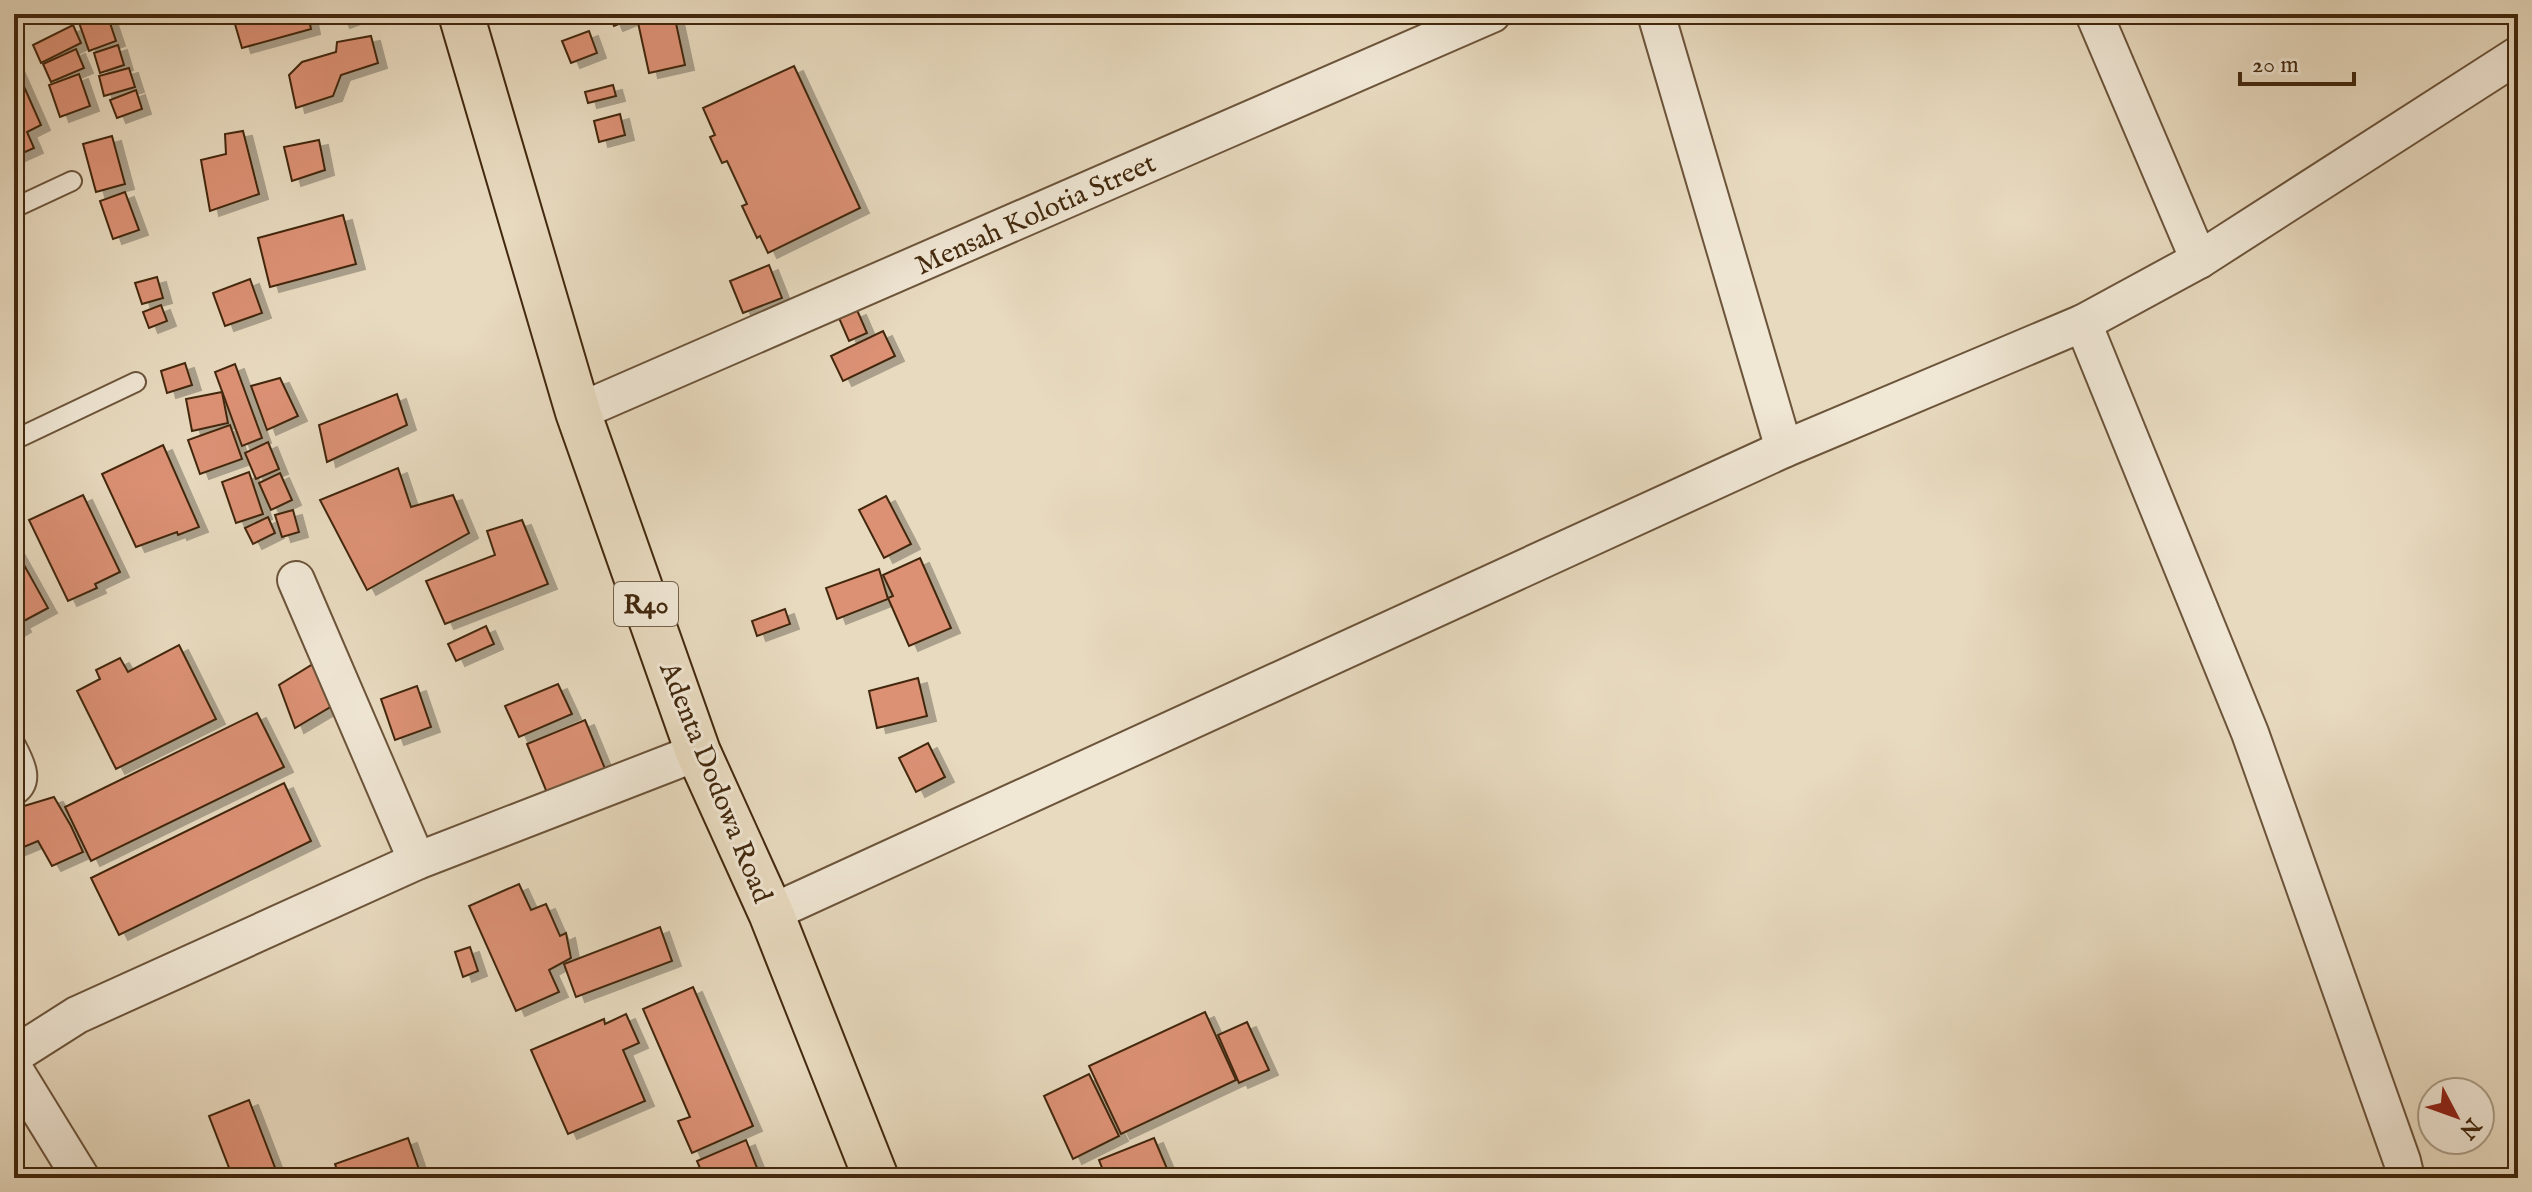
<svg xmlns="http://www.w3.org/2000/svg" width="2532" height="1192" font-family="'IM FELL English',serif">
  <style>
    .building { fill: #dc9174; stroke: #42280d; stroke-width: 2; filter: url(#shadow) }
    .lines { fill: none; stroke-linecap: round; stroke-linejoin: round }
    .service-casing { stroke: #6c543a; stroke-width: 22 }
    .minor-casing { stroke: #6c543a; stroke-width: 40 }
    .primary-casing { stroke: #42280d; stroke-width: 48 }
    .service { stroke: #f0e7d5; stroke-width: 18 }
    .minor { stroke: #f0e7d5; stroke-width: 36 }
    .primary { stroke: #e8dabf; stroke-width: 44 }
    .labels { text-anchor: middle; stroke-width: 6; stroke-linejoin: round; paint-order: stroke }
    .shield { fill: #f0e7d5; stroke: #766149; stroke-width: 2 }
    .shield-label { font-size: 26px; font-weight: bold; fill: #42280d }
    .street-label { font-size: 28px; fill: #42280d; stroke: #f0e7d5 }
  </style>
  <defs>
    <filter id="shadow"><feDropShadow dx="9" dy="5" stdDeviation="0" flood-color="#0004"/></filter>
  </defs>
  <rect width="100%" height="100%" fill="#e8dabf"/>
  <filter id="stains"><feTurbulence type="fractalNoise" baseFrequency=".0025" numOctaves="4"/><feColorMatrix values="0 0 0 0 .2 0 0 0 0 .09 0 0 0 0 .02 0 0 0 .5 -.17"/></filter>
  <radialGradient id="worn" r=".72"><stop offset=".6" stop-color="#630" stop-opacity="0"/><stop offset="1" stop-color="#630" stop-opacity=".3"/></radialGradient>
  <g class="building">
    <path d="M76,14H107L116,41L89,51Z"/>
    <path d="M232,14H308L311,29L242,48Z"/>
    <path d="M337,14H365L341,23Z"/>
    <path d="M609,14H643L614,26Z"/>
    <path d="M653,14H674L685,65L649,73L637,18Z"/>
    <path d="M73,25L81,43L41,63L33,45Z"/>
    <path d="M589,31L597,53L571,63L562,41Z"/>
    <path d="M371,36L378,63L341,75L333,96L296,108L289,75L302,62L336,52L337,42Z"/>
    <path d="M118,45L124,65L100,73L94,53Z"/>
    <path d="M76,49L84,68L51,82L43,64Z"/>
    <path d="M14,64L41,125L27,132L34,148L14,157Z"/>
    <path d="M794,66L860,208L768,253L760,236L757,238L742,206L747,204L727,161L722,163L710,137L715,135L703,108Z"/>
    <path d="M129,68L135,87L104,96L99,76Z"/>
    <path d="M79,74L90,106L60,117L49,85Z"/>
    <path d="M613,85L616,96L588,103L585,92Z"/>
    <path d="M136,90L142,109L117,118L110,100Z"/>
    <path d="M620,114L625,135L599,142L594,121Z"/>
    <path d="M243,131L259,194L210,211L201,160L226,154L225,134Z"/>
    <path d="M112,136L125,184L96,192L83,144Z"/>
    <path d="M319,140L325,170L292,181L284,147Z"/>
    <path d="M125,192L139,230L113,239L100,201Z"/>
    <path d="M343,215L356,264L270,287L258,238Z"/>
    <path d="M769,265L782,298L743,313L730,281Z"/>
    <path d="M157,277L163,298L142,304L135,283Z"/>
    <path d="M250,279L262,313L225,326L213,293Z"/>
    <path d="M161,305L167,321L149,328L143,312Z"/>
    <path d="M857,310L867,333L849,341L839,318Z"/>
    <path d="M883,331L895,356L843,381L831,356Z"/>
    <path d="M185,363L192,385L167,393L161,371Z"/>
    <path d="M235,364L262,438L242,446L215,372Z"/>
    <path d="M280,378L298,416L267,430L251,386Z"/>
    <path d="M222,392L228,423L192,431L186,399Z"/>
    <path d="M397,394L407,425L327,462L319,425Z"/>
    <path d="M230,425L242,459L200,474L188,440Z"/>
    <path d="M268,442L279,469L256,479L245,453Z"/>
    <path d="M163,445L199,527L178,535L177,532L136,547L102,474Z"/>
    <path d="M398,468L411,507L453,495L469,533L367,590L320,500Z"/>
    <path d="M249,472L263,514L236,523L222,482Z"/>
    <path d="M280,473L292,500L271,510L259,483Z"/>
    <path d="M83,495L120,572L95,584L97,588L68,601L29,520Z"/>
    <path d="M886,496L911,544L884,558L859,510Z"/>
    <path d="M293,510L299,532L282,537L275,515Z"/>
    <path d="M268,517L275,533L253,544L245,528Z"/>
    <path d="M522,520L548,584L445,624L426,581L495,555L487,531Z"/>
    <path d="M14,547L48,608L20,623L22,627L14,632Z"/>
    <path d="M920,558L951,628L909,646L888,598L893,596L883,575Z"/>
    <path d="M879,569L888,599L837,619L826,588Z"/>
    <path d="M785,609L790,624L757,636L752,621Z"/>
    <path d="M486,626L494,644L456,661L448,644Z"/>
    <path d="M179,645L216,719L116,769L77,691L100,679L96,670L120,658L128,672Z"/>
    <path d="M313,664L332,706L295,728L279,685Z"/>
    <path d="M918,678L927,716L877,728L869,691Z"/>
    <path d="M558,684L572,714L519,737L505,706Z"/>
    <path d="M417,686L431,727L395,740L381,699Z"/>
    <path d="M257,713L284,767L91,861L65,807Z"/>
    <path d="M585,720L608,776L550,800L527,744Z"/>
    <path d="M928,743L945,777L916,792L899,758Z"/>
    <path d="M284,783L311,841L119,935L91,878Z"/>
    <path d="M54,797L71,826L83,852L52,866L38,841L14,851V809Z"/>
    <path d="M519,884L531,910L546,904L560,936L566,933L571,958L549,970L559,992L516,1011L469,906Z"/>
    <path d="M660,927L672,961L576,997L564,964Z"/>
    <path d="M470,947L478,971L463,977L455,952Z"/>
    <path d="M693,987L753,1126L692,1153L678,1121L690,1117L643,1009Z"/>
    <path d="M1205,1012L1236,1080L1121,1134L1089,1066Z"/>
    <path d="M626,1014L639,1043L623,1050L645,1101L568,1134L531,1050L604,1019L605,1024Z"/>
    <path d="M1247,1022L1269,1070L1239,1083L1218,1035Z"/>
    <path d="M1089,1074L1119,1136L1073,1159L1044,1096Z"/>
    <path d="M249,1100L279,1178H233L209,1116Z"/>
    <path d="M408,1138L422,1178H340L335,1164Z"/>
    <path d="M1154,1138L1171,1178H1106L1099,1160Z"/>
    <path d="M746,1140L761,1178H704L697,1161Z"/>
  </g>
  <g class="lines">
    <defs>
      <g id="service">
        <path d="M14,208L72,181"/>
        <path d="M14,440L136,382"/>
        <path d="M14,741C24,760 38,783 14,797"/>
      </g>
      <g id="minor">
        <path d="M1656,14L1784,449"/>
        <path d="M2094,14L2199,260"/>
        <path d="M2083,323L2250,733L2402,1161L2406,1178"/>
        <path d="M578,412L1492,14"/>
        <path d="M296,580L417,861"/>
        <path d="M771,913L1784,449L2083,323L2199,260L2518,55"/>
        <path d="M14,1055L77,1015L417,861L698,752"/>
        <path d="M14,1069L81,1178"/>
      </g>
      <path id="primary" d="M461,14L578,412L698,752L771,913L876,1178"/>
    </defs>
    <use href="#service" class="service-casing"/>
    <use href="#minor" class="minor-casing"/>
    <use href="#primary" class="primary-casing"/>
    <use href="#service" class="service"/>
    <use href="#minor" class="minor"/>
    <use href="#primary" class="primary"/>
  </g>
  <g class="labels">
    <rect class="shield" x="614" y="582" width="64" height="44" rx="6"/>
    <g class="shield-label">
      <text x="646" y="613">R40</text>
    </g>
    <g class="street-label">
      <text transform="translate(1035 213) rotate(-24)" y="10">Mensah Kolotia Street</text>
      <text transform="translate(717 782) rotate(68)" y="10">Adenta Dodowa Road</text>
    </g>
  </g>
  <rect width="2532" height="1192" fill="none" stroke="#e8dabf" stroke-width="48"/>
  <rect x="16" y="16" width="2500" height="1160" fill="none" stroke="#42280d" stroke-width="4"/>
  <rect x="24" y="24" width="2484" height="1144" fill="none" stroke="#42280d" stroke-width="2"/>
  <g transform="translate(2456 1116) rotate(131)"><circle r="38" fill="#f0e7d5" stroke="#aa9b85" stroke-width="2"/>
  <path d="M0-6L14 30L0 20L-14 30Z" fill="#8f2418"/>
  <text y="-12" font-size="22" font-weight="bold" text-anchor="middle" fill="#42280d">N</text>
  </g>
  <path d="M2240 72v12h114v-12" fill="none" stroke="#42280d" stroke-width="4"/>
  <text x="2252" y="72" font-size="24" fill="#42280d" stroke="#f0e7d5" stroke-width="6" paint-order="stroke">20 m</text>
  <rect width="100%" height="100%" filter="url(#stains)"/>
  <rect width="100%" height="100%" fill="url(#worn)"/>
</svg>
